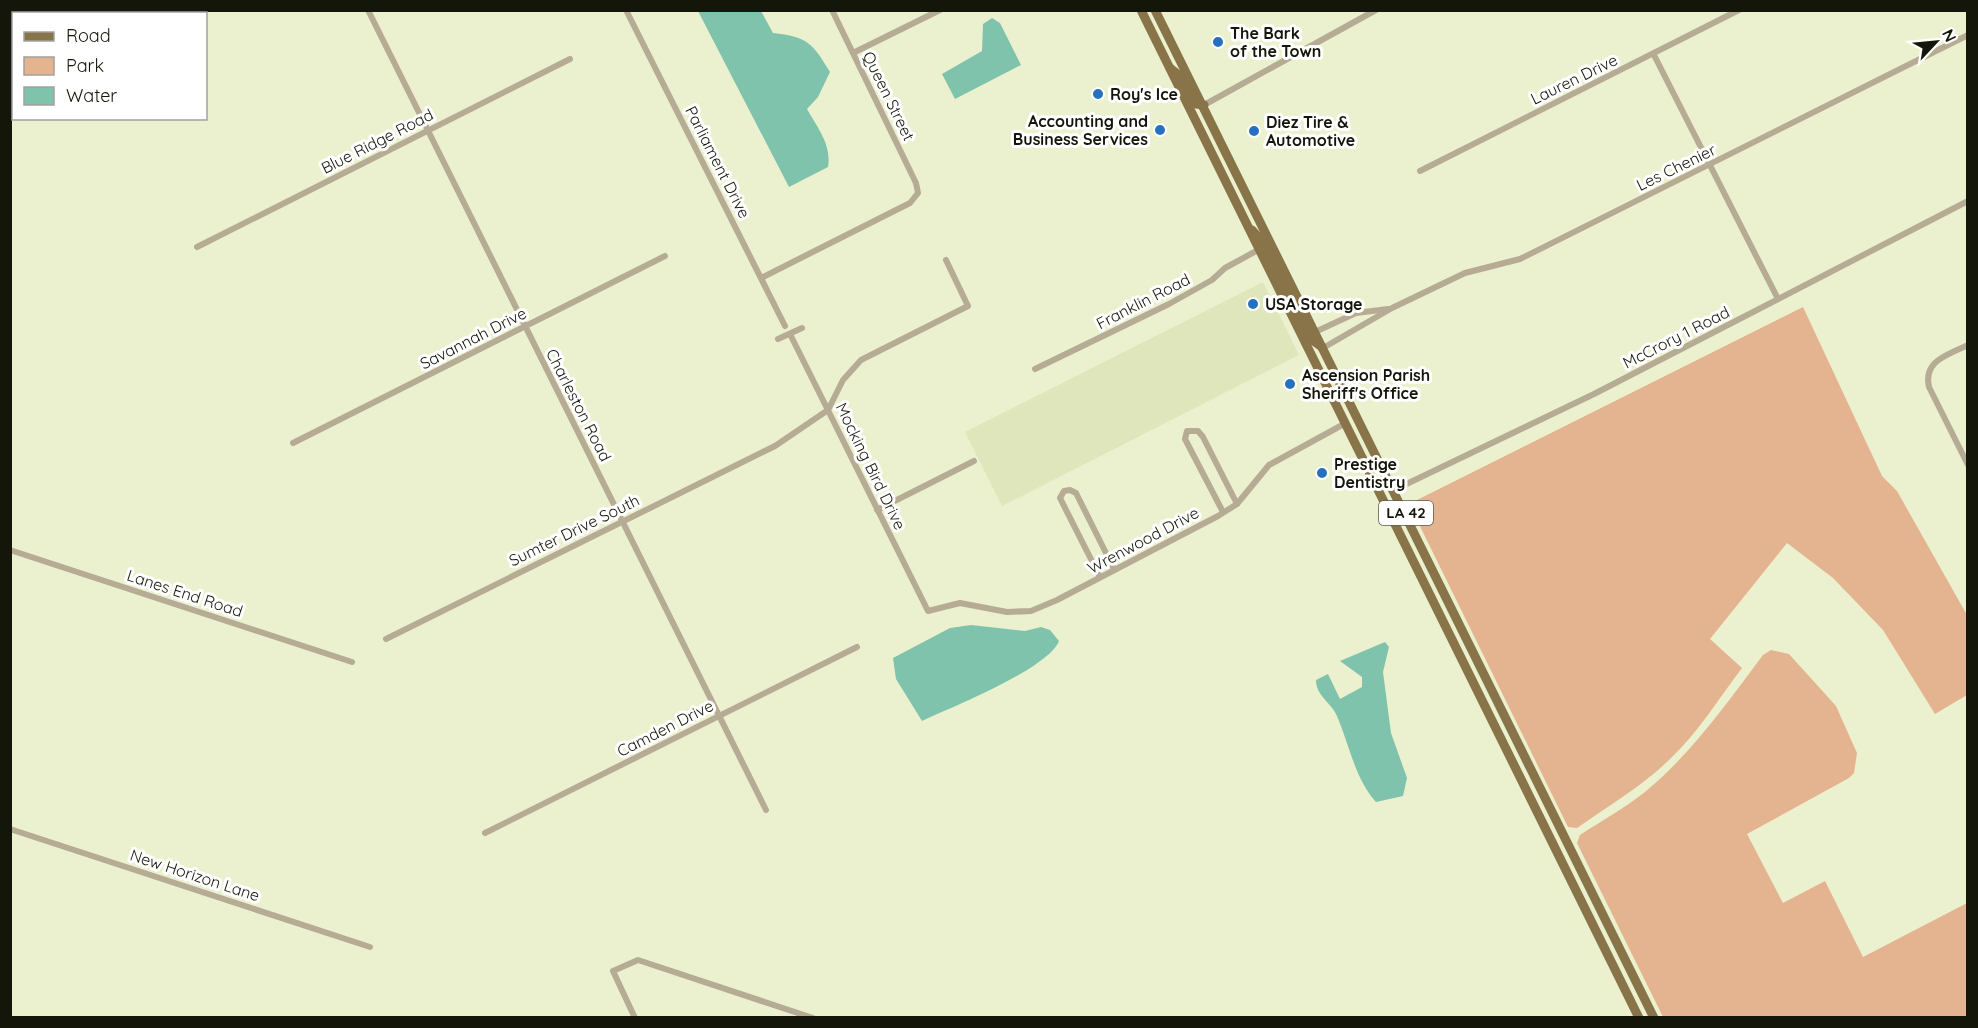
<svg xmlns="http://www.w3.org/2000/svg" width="1978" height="1028" font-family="Quicksand,sans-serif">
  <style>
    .built { fill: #dfe6bc }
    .green { fill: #e3b48f }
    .water { fill: #7fc3ac }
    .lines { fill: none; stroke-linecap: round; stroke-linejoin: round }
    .street { stroke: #b6ab94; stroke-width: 6 }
    .primary { stroke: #887448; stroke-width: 9 }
    .poi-dot { fill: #2770c0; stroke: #fff; stroke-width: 2 }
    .labels { text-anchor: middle; stroke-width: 6; stroke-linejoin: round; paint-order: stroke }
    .shield { fill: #fff; stroke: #5b5c54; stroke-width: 1.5 }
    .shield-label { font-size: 15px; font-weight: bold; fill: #15160a }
    .poi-label { font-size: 16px; font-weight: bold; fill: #15160a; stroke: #fff; text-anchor: start }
    .street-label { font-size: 16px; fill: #15160a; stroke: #fff }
  </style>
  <rect width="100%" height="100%" fill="#ebf1ce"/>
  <path class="built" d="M1263,282L1299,355L1002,506L965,432Z"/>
  <g class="green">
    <path d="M1803,307L1882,476L1897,491L1967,615V695L1935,714L1883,630L1833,578L1787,543L1710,639L1742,668C1719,698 1698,733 1670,759C1643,786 1608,806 1577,828L1568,827L1409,504Z"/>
    <path d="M1771,650L1789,654L1836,706L1857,753L1854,773L1849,778L1747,834L1783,903L1825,881L1863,957L1967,903V1017H1663L1577,843L1580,835C1601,821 1625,808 1645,792C1692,753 1727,703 1763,655Z"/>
  </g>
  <g class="water">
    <path d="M698,11H761L773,33C807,37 812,42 830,72L818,97L807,109C817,127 832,145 828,167L789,187Z"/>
    <path d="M992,18L1000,23L1021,65L955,99L942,74L982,51L983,24Z"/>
    <path d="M971,625L1025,631L1041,627L1050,630L1059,641C1048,669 952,707 922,721L896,679L893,658L950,628Z"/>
    <path d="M1385,642L1389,647L1383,672L1391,733L1407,778L1403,796L1376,802C1355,779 1349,744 1337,716C1331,702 1316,696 1316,680L1328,674L1340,699L1362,687V677L1340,661Z"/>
  </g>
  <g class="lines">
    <g class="street">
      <path d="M368,10L766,810"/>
      <path d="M626,10L785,326"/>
      <path d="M90,14L96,10"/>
      <path d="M10,53L14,52"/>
      <path d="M853,53L940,10"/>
      <path d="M1654,55L1778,299"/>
      <path d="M1204,105L1376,10"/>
      <path d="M1420,171L1739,10"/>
      <path d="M197,247L570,59"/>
      <path d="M761,278L910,203L918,193L916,183L832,10"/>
      <path d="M1315,332L1356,313L1388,309"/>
      <path d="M790,334L928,611L960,603L1007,612L1031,611L1057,600L1218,516L1237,504L1269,465L1344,424"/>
      <path d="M778,339L802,328"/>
      <path d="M1968,345C1947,355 1923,361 1929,387L1968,465"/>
      <path d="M1323,348L1392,308L1465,273L1520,259L1968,35"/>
      <path d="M1035,369L1169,304L1212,280L1225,268L1258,250"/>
      <path d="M293,443L665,256"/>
      <path d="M1394,490L1594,394L1968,201"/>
      <path d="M877,510L974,461"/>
      <path d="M1223,512L1185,439L1187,431H1198L1203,437L1237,504"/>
      <path d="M10,550L352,662"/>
      <path d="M1100,577L1060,498L1064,491L1070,490L1076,493L1114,569"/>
      <path d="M386,639L775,446L828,410L843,380L861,360L968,306L946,260"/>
      <path d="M10,829L370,947"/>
      <path d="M485,833L857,647"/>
      <path d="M635,1018L613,971L638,960L813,1018"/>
    </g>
    <g class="primary">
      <path d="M1141,10L1639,1018"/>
      <path d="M1155,10L1654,1018"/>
      <path d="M1170,68L1180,76L1196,104L1204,105"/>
      <path d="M1252,230L1261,240L1288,295L1298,299"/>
      <path d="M1294,308L1311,339L1322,347"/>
    </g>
  </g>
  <g class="poi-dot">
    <circle cx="1218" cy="42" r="6"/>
    <circle cx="1098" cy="94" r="6"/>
    <circle cx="1160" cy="130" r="6"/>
    <circle cx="1254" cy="131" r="6"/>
    <circle cx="1253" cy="304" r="6"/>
    <circle cx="1290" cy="384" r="6"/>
    <circle cx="1322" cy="473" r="6"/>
  </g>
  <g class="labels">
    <rect class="shield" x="1379" y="501" width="54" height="24" rx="4.5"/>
    <g class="shield-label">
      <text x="1406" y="518">LA 42</text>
    </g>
    <g class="poi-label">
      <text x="1230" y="39">The Bark<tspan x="1230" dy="18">of the Town</tspan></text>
      <text x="1110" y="100">Roy's Ice</text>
      <text x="1148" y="127" text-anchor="end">Accounting and<tspan x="1148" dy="18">Business Services</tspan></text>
      <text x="1266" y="128">Diez Tire &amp;<tspan x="1266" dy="18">Automotive</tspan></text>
      <text x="1265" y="310">USA Storage</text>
      <text x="1302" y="381">Ascension Parish<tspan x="1302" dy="18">Sheriff's Office</tspan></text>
      <text x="1334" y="470">Prestige<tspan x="1334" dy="18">Dentistry</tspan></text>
    </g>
    <g class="street-label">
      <text transform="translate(1574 79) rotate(-26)" y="6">Lauren Drive</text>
      <text transform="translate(889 96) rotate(64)" y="6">Queen Street</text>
      <text transform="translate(377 141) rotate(-27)" y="6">Blue Ridge Road</text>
      <text transform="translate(718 162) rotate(63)" y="6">Parliament Drive</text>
      <text transform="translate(1676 167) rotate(-26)" y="6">Les Chenier</text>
      <text transform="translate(1143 301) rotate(-27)" y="6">Franklin Road</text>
      <text transform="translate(1676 337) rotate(-27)" y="6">McCrory 1 Road</text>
      <text transform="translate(473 338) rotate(-27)" y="6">Savannah Drive</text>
      <text transform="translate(579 405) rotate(63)" y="6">Charleston Road</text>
      <text transform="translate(871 466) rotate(64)" y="6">Mocking Bird Drive</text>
      <text transform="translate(574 530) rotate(-26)" y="6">Sumter Drive South</text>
      <text transform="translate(1143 540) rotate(-28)" y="6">Wrenwood Drive</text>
      <text transform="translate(185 593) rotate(18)" y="6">Lanes End Road</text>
      <text transform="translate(665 728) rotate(-27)" y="6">Camden Drive</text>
      <text transform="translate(195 875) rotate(18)" y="6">New Horizon Lane</text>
    </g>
  </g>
  <rect width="1978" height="1028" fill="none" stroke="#15160a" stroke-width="24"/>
  <rect x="12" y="12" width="195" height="108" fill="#ffffff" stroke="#a1a29d" stroke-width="1.5"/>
  <rect x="24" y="32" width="30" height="9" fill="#887448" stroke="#a1a29d" stroke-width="1.5"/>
  <text x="66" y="42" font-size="18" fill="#15160a">Road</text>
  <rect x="24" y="57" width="30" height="18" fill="#e3b48f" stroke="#a1a29d" stroke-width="1.5"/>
  <text x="66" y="72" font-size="18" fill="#15160a">Park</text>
  <rect x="24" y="87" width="30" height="18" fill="#7fc3ac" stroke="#a1a29d" stroke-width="1.5"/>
  <text x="66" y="102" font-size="18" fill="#15160a">Water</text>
  <g transform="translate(1936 42) rotate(64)" stroke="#ffffff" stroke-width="4.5" paint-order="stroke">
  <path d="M0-4.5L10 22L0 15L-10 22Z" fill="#15160a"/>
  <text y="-9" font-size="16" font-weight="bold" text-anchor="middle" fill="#15160a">N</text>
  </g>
</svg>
